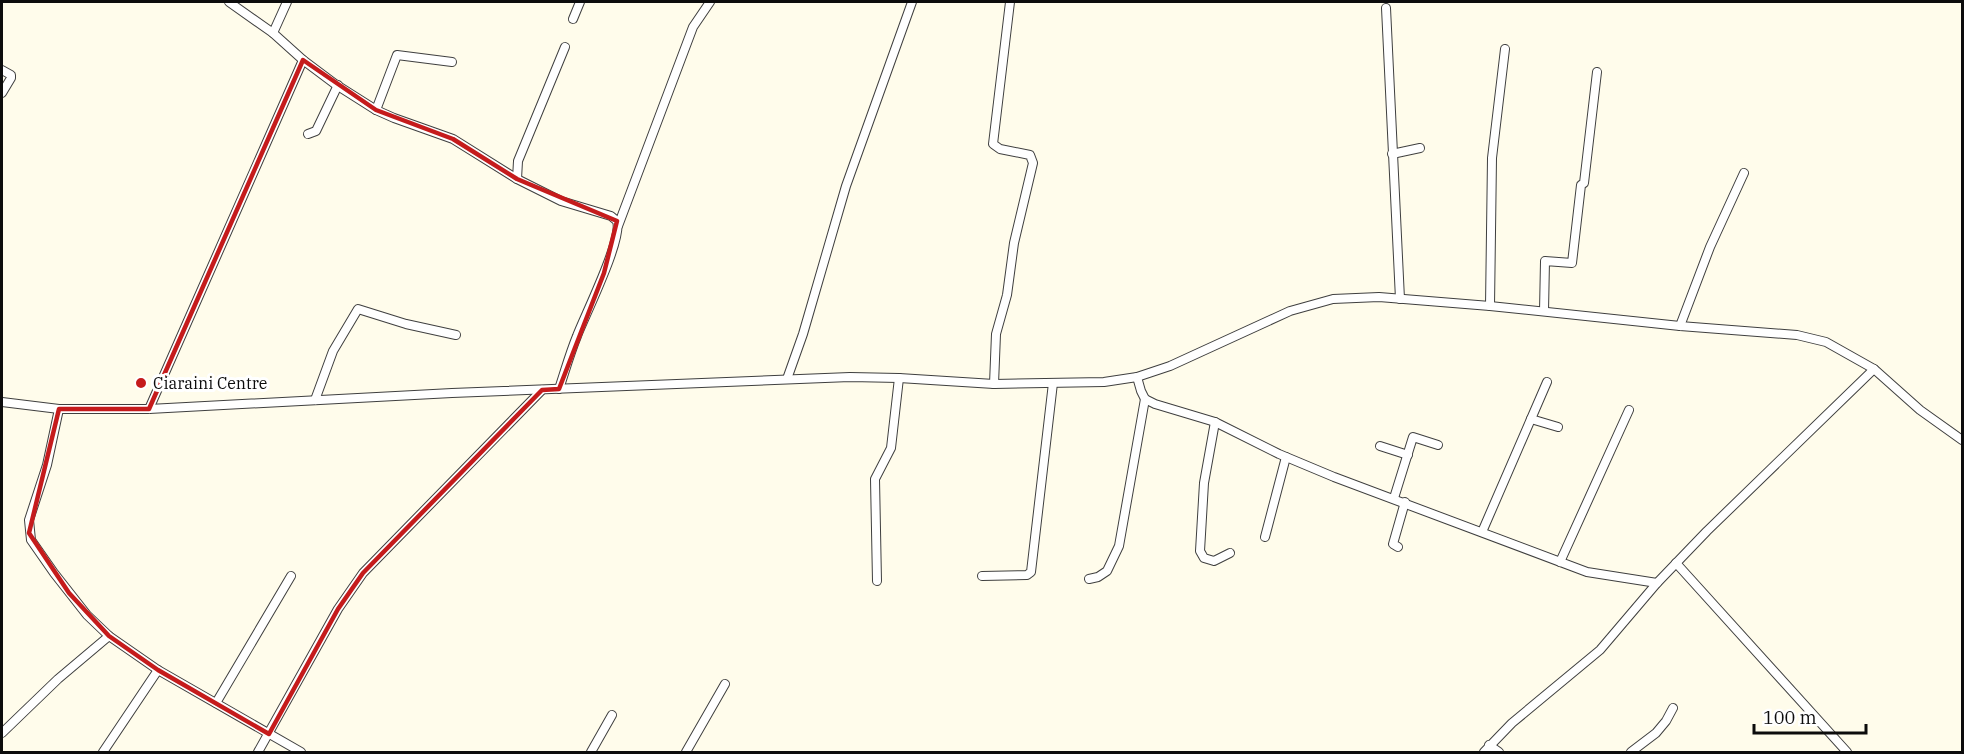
<svg xmlns="http://www.w3.org/2000/svg" width="1964" height="754" font-family="'IBM Plex Serif',serif">
  <style>
    .lines { fill: none; stroke-linecap: round; stroke-linejoin: round }
    .minor-casing { stroke: #3f3f3f; stroke-width: 10 }
    .minor { stroke: #fff; stroke-width: 8 }
    .marked { fill: none; stroke: #c51b1c; stroke-width: 4.5; stroke-linejoin: round }
    .poi-dot { fill: #c51b1c; stroke: #fff; stroke-width: 2 }
    .labels { text-anchor: middle; stroke-width: 6; stroke-linejoin: round; paint-order: stroke }
    .poi-label { font-size: 16px; fill: #0c0c0c; stroke: #fff; text-anchor: start }
  </style>
  <rect width="100%" height="100%" fill="#fffceb"/>
  <g class="lines">
    <defs>
      <g id="minor">
        <path d="M229,2L273,33L303,60L335,84L376,110L394,118L453,139L517,179L561,201L611,216L617,221C623,239 585,315 577,336C570,353 565,371 559,389"/>
        <path d="M1386,8L1400,299"/>
        <path d="M573,19L580,2"/>
        <path d="M273,33L287,2"/>
        <path d="M2,70L11,75V78L2,93"/>
        <path d="M376,110L397,55L452,62"/>
        <path d="M308,134L316,131L338,85"/>
        <path d="M1392,154L1420,148"/>
        <path d="M517,179L518,161L565,47"/>
        <path d="M618,226L693,27L710,2"/>
        <path d="M1490,306L1492,158L1505,49"/>
        <path d="M1544,311L1545,261L1572,263L1581,185L1584,183L1597,72"/>
        <path d="M1680,326L1710,247L1744,173"/>
        <path d="M1137,377L1141,391L1145,399L1155,404L1215,422L1279,454L1334,477L1587,572L1657,583"/>
        <path d="M787,379L803,334L846,186L912,2"/>
        <path d="M994,384L996,334L1007,295L1014,243L1033,163L1030,155L1000,149L993,144L1010,2"/>
        <path d="M315,400L333,351L358,309L406,324L456,335"/>
        <path d="M2,402L59,409H149L452,393L850,377L899,378L994,384L1104,382L1137,377L1170,366L1290,311L1333,299L1379,297L1490,306L1680,326L1797,335L1826,342L1874,369L1920,410L1962,440"/>
        <path d="M59,409L47,465L29,520L31,540L54,573L87,615L109,636L158,670L301,752"/>
        <path d="M149,409L303,60"/>
        <path d="M1531,419L1558,427"/>
        <path d="M1215,422L1204,483L1200,551L1204,558L1214,561L1230,553"/>
        <path d="M1380,446L1408,455"/>
        <path d="M1394,498L1413,437L1438,445"/>
        <path d="M1482,532L1547,382"/>
        <path d="M1265,537L1286,457"/>
        <path d="M1398,547L1393,544L1405,502"/>
        <path d="M1560,562L1629,410"/>
        <path d="M1676,563L1847,752"/>
        <path d="M982,576L1027,575L1031,572L1053,383"/>
        <path d="M1089,579L1098,577L1107,571L1119,546L1145,399"/>
        <path d="M877,581L875,479L891,448L899,378"/>
        <path d="M216,703L291,576"/>
        <path d="M2,733L58,679L109,636"/>
        <path d="M1489,745L1499,752"/>
        <path d="M103,752L158,670"/>
        <path d="M258,752L338,609L363,573L542,390"/>
        <path d="M591,752L612,715"/>
        <path d="M686,752L725,684"/>
        <path d="M1484,752L1512,723L1600,650L1657,583L1707,531L1874,369"/>
        <path d="M1631,752L1656,733L1666,721L1673,708"/>
      </g>
    </defs>
    <use href="#minor" class="minor-casing"/>
    <use href="#minor" class="minor"/>
  </g>
  <path class="marked" d="M303,60L376,110L453,139L517,179L617,221L604,273L559,389L542,390L363,573L338,609L269,734L158,670L109,636L69,593L29,533L59,409H149Z"/>
  <circle class="poi-dot" cx="141" cy="383" r="6"/>
  <g class="labels">
    <g class="poi-label">
      <text x="153" y="389">Ciaraini Centre</text>
    </g>
  </g>
  <rect width="1964" height="754" fill="none" stroke="#0c0c0c" stroke-width="6"/>
  <path d="M1754 724v9h112v-9" fill="none" stroke="#0c0c0c" stroke-width="3"/>
  <text x="1763" y="724" font-size="18" fill="#0c0c0c" stroke="#ffffff" stroke-width="4.5" paint-order="stroke">100 m</text>
</svg>
